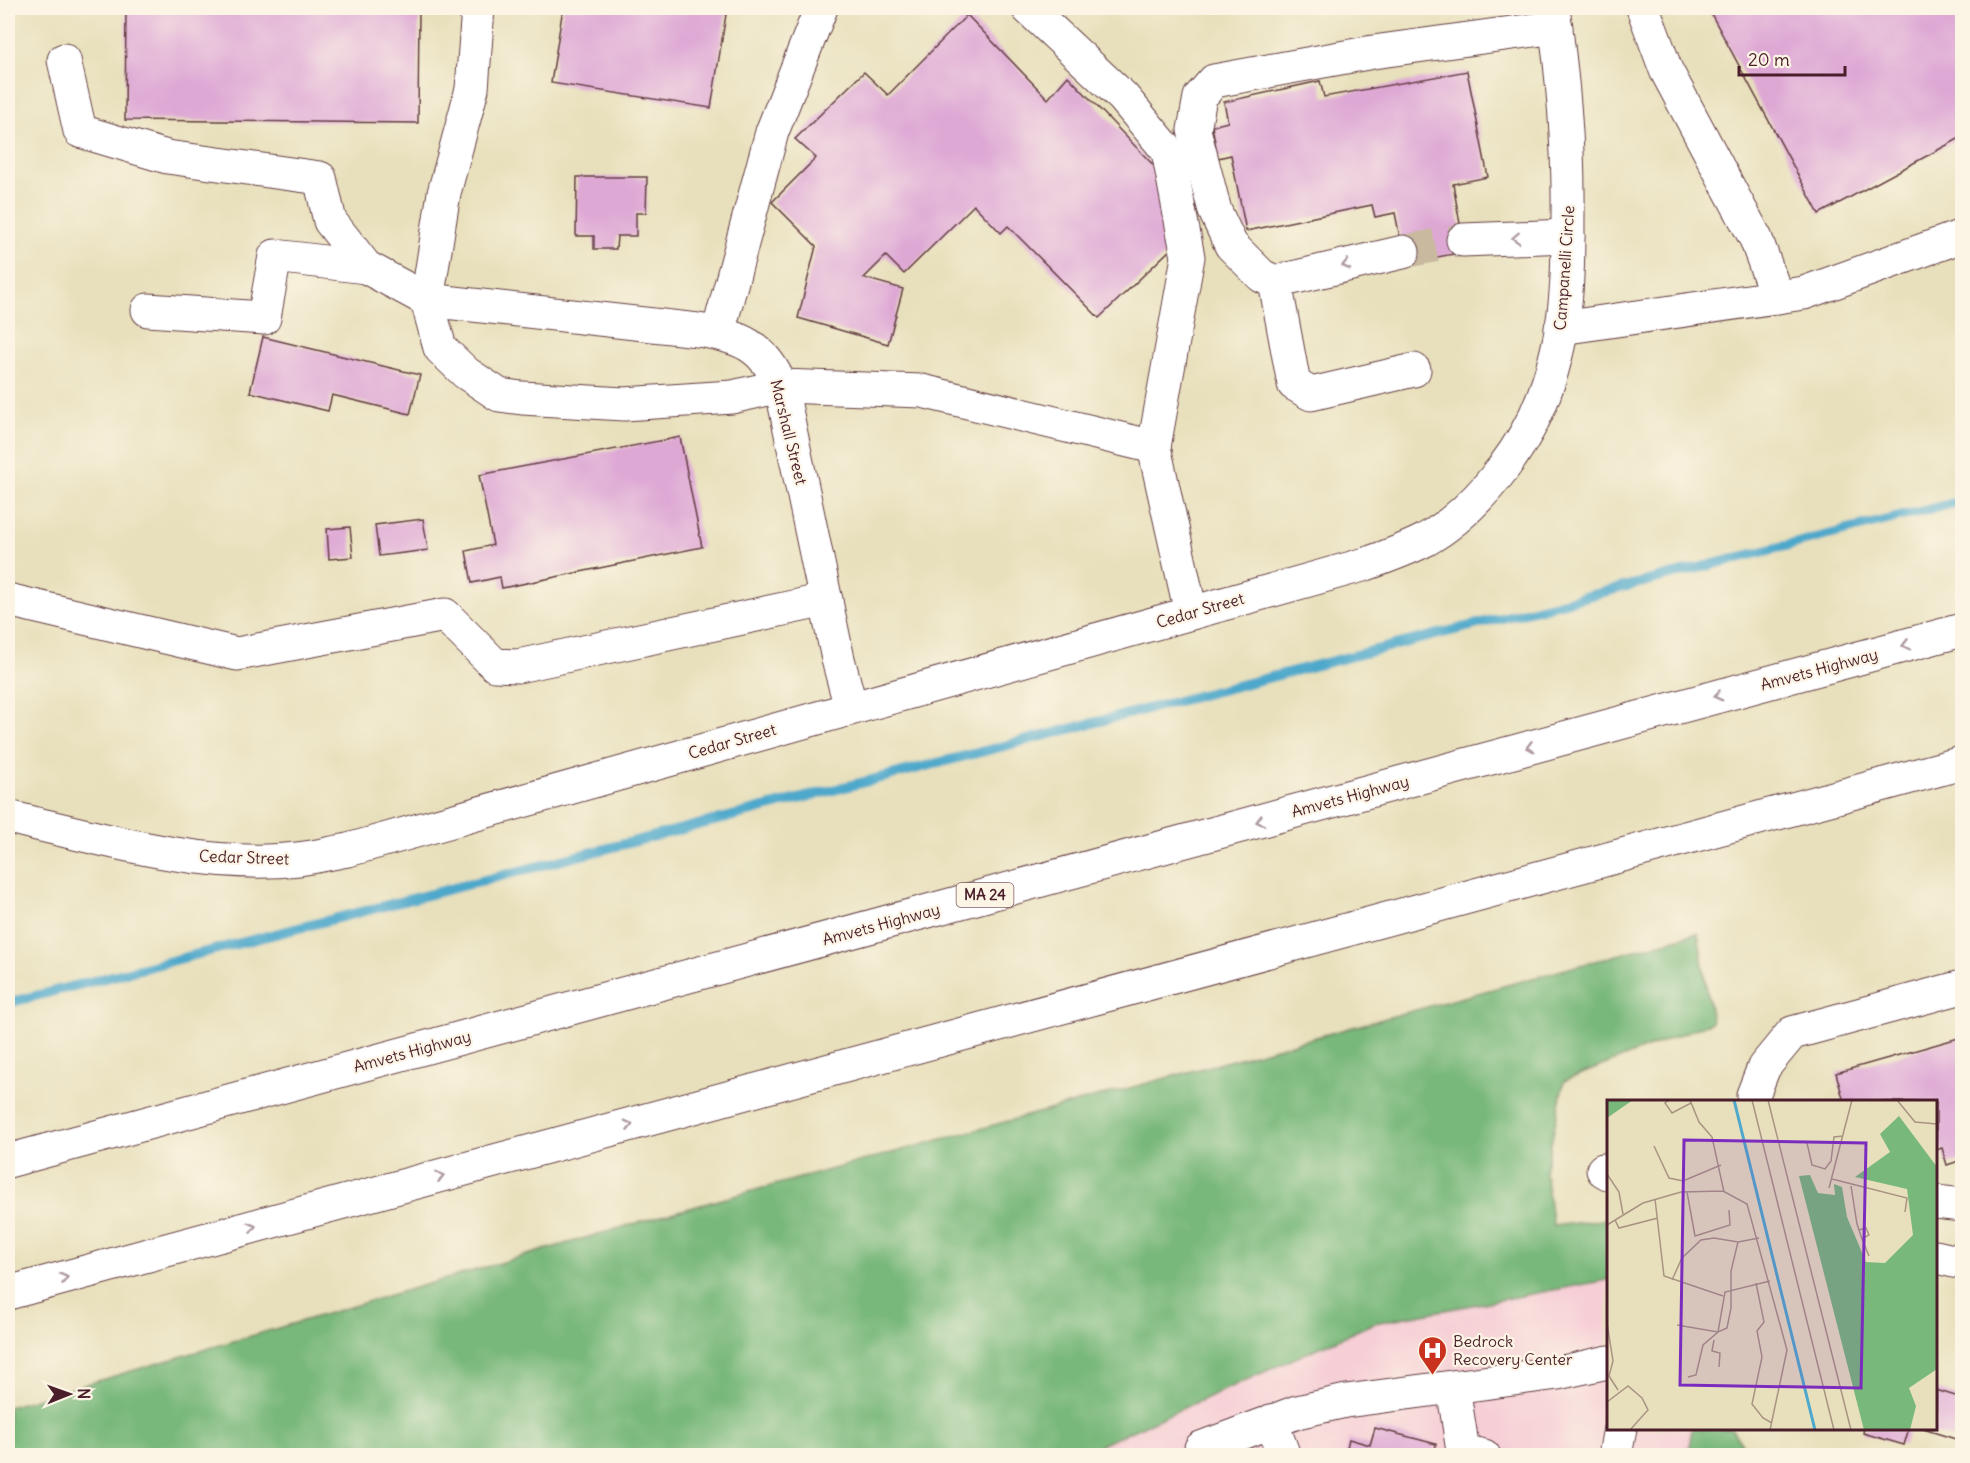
<svg xmlns="http://www.w3.org/2000/svg" width="1970" height="1463" font-family="Delius,sans-serif">
  <style>
    .built { fill: #f6cfd6 }
    .forest { fill: #78b87a; stroke: #616c52; stroke-width: 1.5 }
    .lines { fill: none; stroke-linecap: round; stroke-linejoin: round }
    .stream { stroke: #4da8cb; stroke-width: 10 }
    .building { fill: #dea8d5 }
    .minor-tunnel { stroke: #c8b99f; stroke-width: 33; stroke-dasharray: 33 16; stroke-linecap: butt }
    .minor-casing { stroke: #623c41; stroke-width: 35 }
    .highway-casing { stroke: #623c41; stroke-width: 35 }
    .minor { stroke: #fff; stroke-width: 33 }
    .highway { stroke: #fff; stroke-width: 33 }
    .oneway { stroke: #ae9aa0 }
    .labels { text-anchor: middle; stroke-width: 4.5; stroke-linejoin: round; paint-order: stroke }
    .shield { fill: #fcf5e5; stroke: #7f5f63; stroke-width: 1.5 }
    .shield-label { font-size: 15px; font-weight: bold; fill: #4a1f2b }
    .street-label { font-size: 16px; fill: #4a1f2b; stroke: #fcf5e5 }
    .poi-label { font-size: 16px; fill: #4a1f2b; stroke: #fcf5e5; text-anchor: start }
    .inset-river { fill: none; stroke: #4da8cb; stroke-width: 3 }
    .inset-road { fill: none; stroke: #a99382; stroke-width: 1.5 }
    .view { fill: #7b2cbf; fill-opacity: 0.15; stroke: #7b2cbf; stroke-width: 3 }
    .inset-edge { fill: none; stroke: #4a1f2b; stroke-width: 3 }
  </style>
  <rect width="100%" height="100%" fill="#fcf5e5"/>
  <filter id="ink" filterUnits="userSpaceOnUse"><feTurbulence type="fractalNoise" baseFrequency=".0167" numOctaves="2"/><feDisplacementMap in="SourceGraphic" scale="12" xChannelSelector="R" yChannelSelector="G"/><feConvolveMatrix kernelMatrix="1 2 1 2 8 2 1 2 1" color-interpolation-filters="sRGB"/></filter>
  <filter id="wash" filterUnits="userSpaceOnUse"><feTurbulence type="fractalNoise" baseFrequency=".008" numOctaves="4" result="noise"/><feDisplacementMap in="SourceGraphic" scale="24" xChannelSelector="R" yChannelSelector="G"/><feGaussianBlur stdDeviation="1.35" result="paint"/><feColorMatrix in="noise" values="0 0 0 0 0 0 0 0 0 0 0 0 0 0 0 0 0 1.4 0 .05"/><feComposite in="paint" operator="in"/></filter>
  <g filter="url(#wash)">
    <rect width="100%" height="100%" fill="#e8e0bc"/>
    <path class="built" d="M1608,1280V1428L1692,1429L1688,1456H1078L1374,1323Z"/>
    <g class="forest">
      <path d="M1698,933L1712,1022L1564,1081L1545,1172L1553,1226L1608,1219V1280L1374,1323L1078,1455H8V1407L664,1215Z"/>
      <path d="M1692,1428L1731,1429L1751,1455H1688Z"/>
    </g>
    <g class="lines">
      <path class="stream" d="M8,1003L1364,653L1962,501"/>
    </g>
    <g id="blocks">
      <g class="building">
        <path d="M126,8H419L418,123L125,120Z"/>
        <path d="M563,8H727L711,108L551,83Z"/>
        <path d="M1708,8H1962V137L1819,214Z"/>
        <path d="M967,15L1048,99L1068,76L1160,172L1174,246L1099,318L1008,226L1001,233L974,205L904,274L886,256L864,278L903,289L888,344L798,318L816,246L772,202L816,158L795,139L864,72L888,95Z"/>
        <path d="M1467,71L1488,177L1453,184L1465,252L1405,263L1395,213L1375,217L1372,205L1246,231L1231,155L1218,158L1212,126L1228,122L1224,102L1320,81L1324,97Z"/>
        <path d="M577,177H647L646,213H636V236H617L616,249H594V236H576Z"/>
        <path d="M263,337L420,375L410,414L332,395L328,411L250,392Z"/>
        <path d="M680,437L702,547L502,588L500,577L472,583L466,551L493,545L479,475Z"/>
        <path d="M423,519L428,550L379,556L375,525Z"/>
        <path d="M350,527L353,557L329,559L327,529Z"/>
        <path d="M1962,1037V1160L1947,1165L1942,1148L1936,1150V1102H1844L1836,1073Z"/>
        <path d="M1936,1390L1962,1398V1441L1923,1429L1936,1428Z"/>
        <path d="M1375,1428L1436,1444L1434,1456H1345L1349,1439L1370,1445Z"/>
        <path d="M1864,1428H1909L1904,1445L1863,1433Z"/>
      </g>
    </g>
  </g>
  <g filter="url(#ink)">
    <use href="#blocks" fill-opacity="0" stroke="#623c41" stroke-width="1.5"/>
    <g class="lines">
      <path class="minor-tunnel" d="M1403,252L1463,240"/>
      <defs>
        <g id="minor">
          <path d="M478,8L472,89L444,193L427,300L440,348L466,373L499,395L522,398L624,404L732,397L781,386L922,391L1154,447"/>
          <path d="M1028,8L1123,97L1168,151L1188,257L1154,447L1191,613"/>
          <path d="M1643,8L1666,70L1756,239L1777,297"/>
          <path d="M64,60L80,131L167,157L320,178L330,221L366,267L427,300L698,330C741,337 763,345 781,386L838,659L851,708"/>
          <path d="M1463,240L1568,236"/>
          <path d="M1403,252L1275,282L1262,276L1231,245L1215,211L1194,130L1200,97L1214,81L1373,52L1556,27"/>
          <path d="M1275,282L1294,384L1311,394L1414,370"/>
          <path d="M148,310L264,318L275,256L366,267"/>
          <path d="M1561,328L1804,293L1962,236"/>
          <path d="M718,333L772,132L821,8"/>
          <path d="M8,600L237,654L445,615L495,665L518,666L826,600"/>
          <path d="M8,817C98,838 205,870 298,859C315,857 331,853 348,850L1366,564C1386,557 1406,550 1425,540C1470,515 1513,462 1535,416C1549,386 1558,352 1563,320C1568,286 1568,250 1568,216C1569,146 1563,77 1553,8"/>
          <path d="M1754,1102L1753,1095L1764,1067L1792,1033L1962,987"/>
          <path d="M1603,1170L1608,1173"/>
          <path d="M1936,1202L1962,1205"/>
          <path d="M1936,1257L1962,1263"/>
          <path d="M1453,1387L1463,1451L1484,1456"/>
          <path d="M1271,1421L1284,1456"/>
          <path d="M1204,1456L1201,1448L1297,1412L1346,1401L1558,1373L1608,1362"/>
          <path d="M1615,1456L1620,1428"/>
        </g>
        <g id="highway">
          <path d="M8,1161L1962,630"/>
          <path d="M8,1293L1962,763"/>
        </g>
      </defs>
      <use href="#minor" class="minor-casing"/>
      <use href="#highway" class="highway-casing"/>
      <use href="#minor" class="minor"/>
      <use href="#highway" class="highway"/>
    </g>
    <defs><path id="oneway-chevron" d="M-2-3.5L2.5 0L-2 3.5" fill="none" stroke-width="1.6" stroke-linecap="round" stroke-linejoin="round" transform="scale(1.5)"/></defs>
    <g class="oneway">
      <use href="#oneway-chevron" transform="translate(1516 238) rotate(178)"/>
      <use href="#oneway-chevron" transform="translate(1346 265) rotate(167)"/>
      <use href="#oneway-chevron" transform="translate(1906 645) rotate(165)"/>
      <use href="#oneway-chevron" transform="translate(1718 696) rotate(165)"/>
      <use href="#oneway-chevron" transform="translate(1530 747) rotate(165)"/>
      <use href="#oneway-chevron" transform="translate(1260 821) rotate(165)"/>
      <use href="#oneway-chevron" transform="translate(629 1125) rotate(-15)"/>
      <use href="#oneway-chevron" transform="translate(440 1176) rotate(-15)"/>
      <use href="#oneway-chevron" transform="translate(252 1227) rotate(-15)"/>
      <use href="#oneway-chevron" transform="translate(64 1278) rotate(-15)"/>
    </g>
  </g>
  <defs>
    <symbol id="hospital-pin" viewBox="-11 -11 22 30"><path d="M0 17L-7.5 6A9.5 9.5 0 1 1 7.5 6Z" fill="#c8321e" stroke="#fcf5e5"/><path d="M-5-5h3v3.5h4V-5h3V5h-3V1.5h-4V5h-3Z" fill="#fff"/></symbol>
  </defs>
  <g fill-rule="evenodd">
    <use href="#hospital-pin" x="1416" y="1334" width="33" height="45"/>
  </g>
  <g class="labels">
    <rect class="shield" x="956.5" y="883" width="57" height="24" rx="4.5"/>
    <g class="shield-label">
      <text x="985" y="900">MA 24</text>
    </g>
    <g class="street-label">
      <text transform="translate(1564 268) rotate(-86)" y="6">Campanelli Circle</text>
      <text transform="translate(789 432) rotate(76)" y="6">Marshall Street</text>
      <text transform="translate(1200 610) rotate(-16)" y="6">Cedar Street</text>
      <text transform="translate(1819 669) rotate(-15)" y="6">Amvets Highway</text>
      <text transform="translate(732 741) rotate(-16)" y="6">Cedar Street</text>
      <text transform="translate(1350 796) rotate(-15)" y="6">Amvets Highway</text>
      <text transform="translate(244 857) rotate(2)" y="6">Cedar Street</text>
      <text transform="translate(881 924) rotate(-15)" y="6">Amvets Highway</text>
      <text transform="translate(412 1051) rotate(-15)" y="6">Amvets Highway</text>
    </g>
    <g class="poi-label">
      <text x="1453" y="1347">Bedrock<tspan x="1453" dy="18">Recovery Center</tspan></text>
    </g>
  </g>
  <g transform="translate(1607 1100)">
    <rect width="330" height="330" fill="#e8e0bc"/>
    <path d="M0,0H26L0,18ZM292,16L330,67V269L302,288L309,306L303,330H257L192,76L203,75L211,93L228,95L227,84L235,87L240,117L259,162L278,163L306,135L300,89L248,77L283,52L273,34Z" fill="#78b87a"/>
    <path class="inset-river" d="M127,0L208,330"/>
    <path class="inset-road" d="M62,0L58,3L65,13L84,3M83,0L92,22L105,37L117,92M145,0L227,330M161,0L244,330M290,0L308,22L330,24M200,43L205,65L218,69L224,61L227,37L236,36M47,46L62,78L76,81L114,65M0,74L12,92L16,114M225,79L300,98L298,112M244,86L250,124L255,139L262,135L259,128L252,130M222,88L245,0M80,92L88,136L123,125L122,110M48,99L57,176L116,196M8,120L12,128L51,118M0,125L36,103L74,92L116,91L140,104L180,250L163,330M255,139L262,156M65,180L75,158L94,140L107,138L131,142L152,138M149,183L157,222L150,231L155,257L145,304L156,318L165,323M0,223L6,261L2,276L11,290M70,225L111,232L120,228L124,208V171L131,142M107,240L105,251L113,253L112,267M81,277L89,275L96,245L111,232L118,192L163,181M0,302L21,286L35,298L41,310L23,330"/>
    <path class="view" d="M77,40L259,43L254,288L73,285Z"/>
    <rect width="330" height="330" class="inset-edge"/>
  </g>
  <rect width="1970" height="1463" fill="none" stroke="#fcf5e5" stroke-width="30"/>
  <g transform="translate(69 1394) rotate(89)" stroke="#fcf5e5" stroke-width="4.5" paint-order="stroke">
  <path d="M0-4.5L10 22L0 15L-10 22Z" fill="#4a1f2b"/>
  <text y="-9" font-size="16" font-weight="bold" text-anchor="middle" fill="#4a1f2b">N</text>
  </g>
  <path d="M1739 66v9h106v-9" fill="none" stroke="#4a1f2b" stroke-width="3"/>
  <text x="1748" y="66" font-size="18" fill="#4a1f2b" stroke="#fcf5e5" stroke-width="4.5" paint-order="stroke">20 m</text>
</svg>
